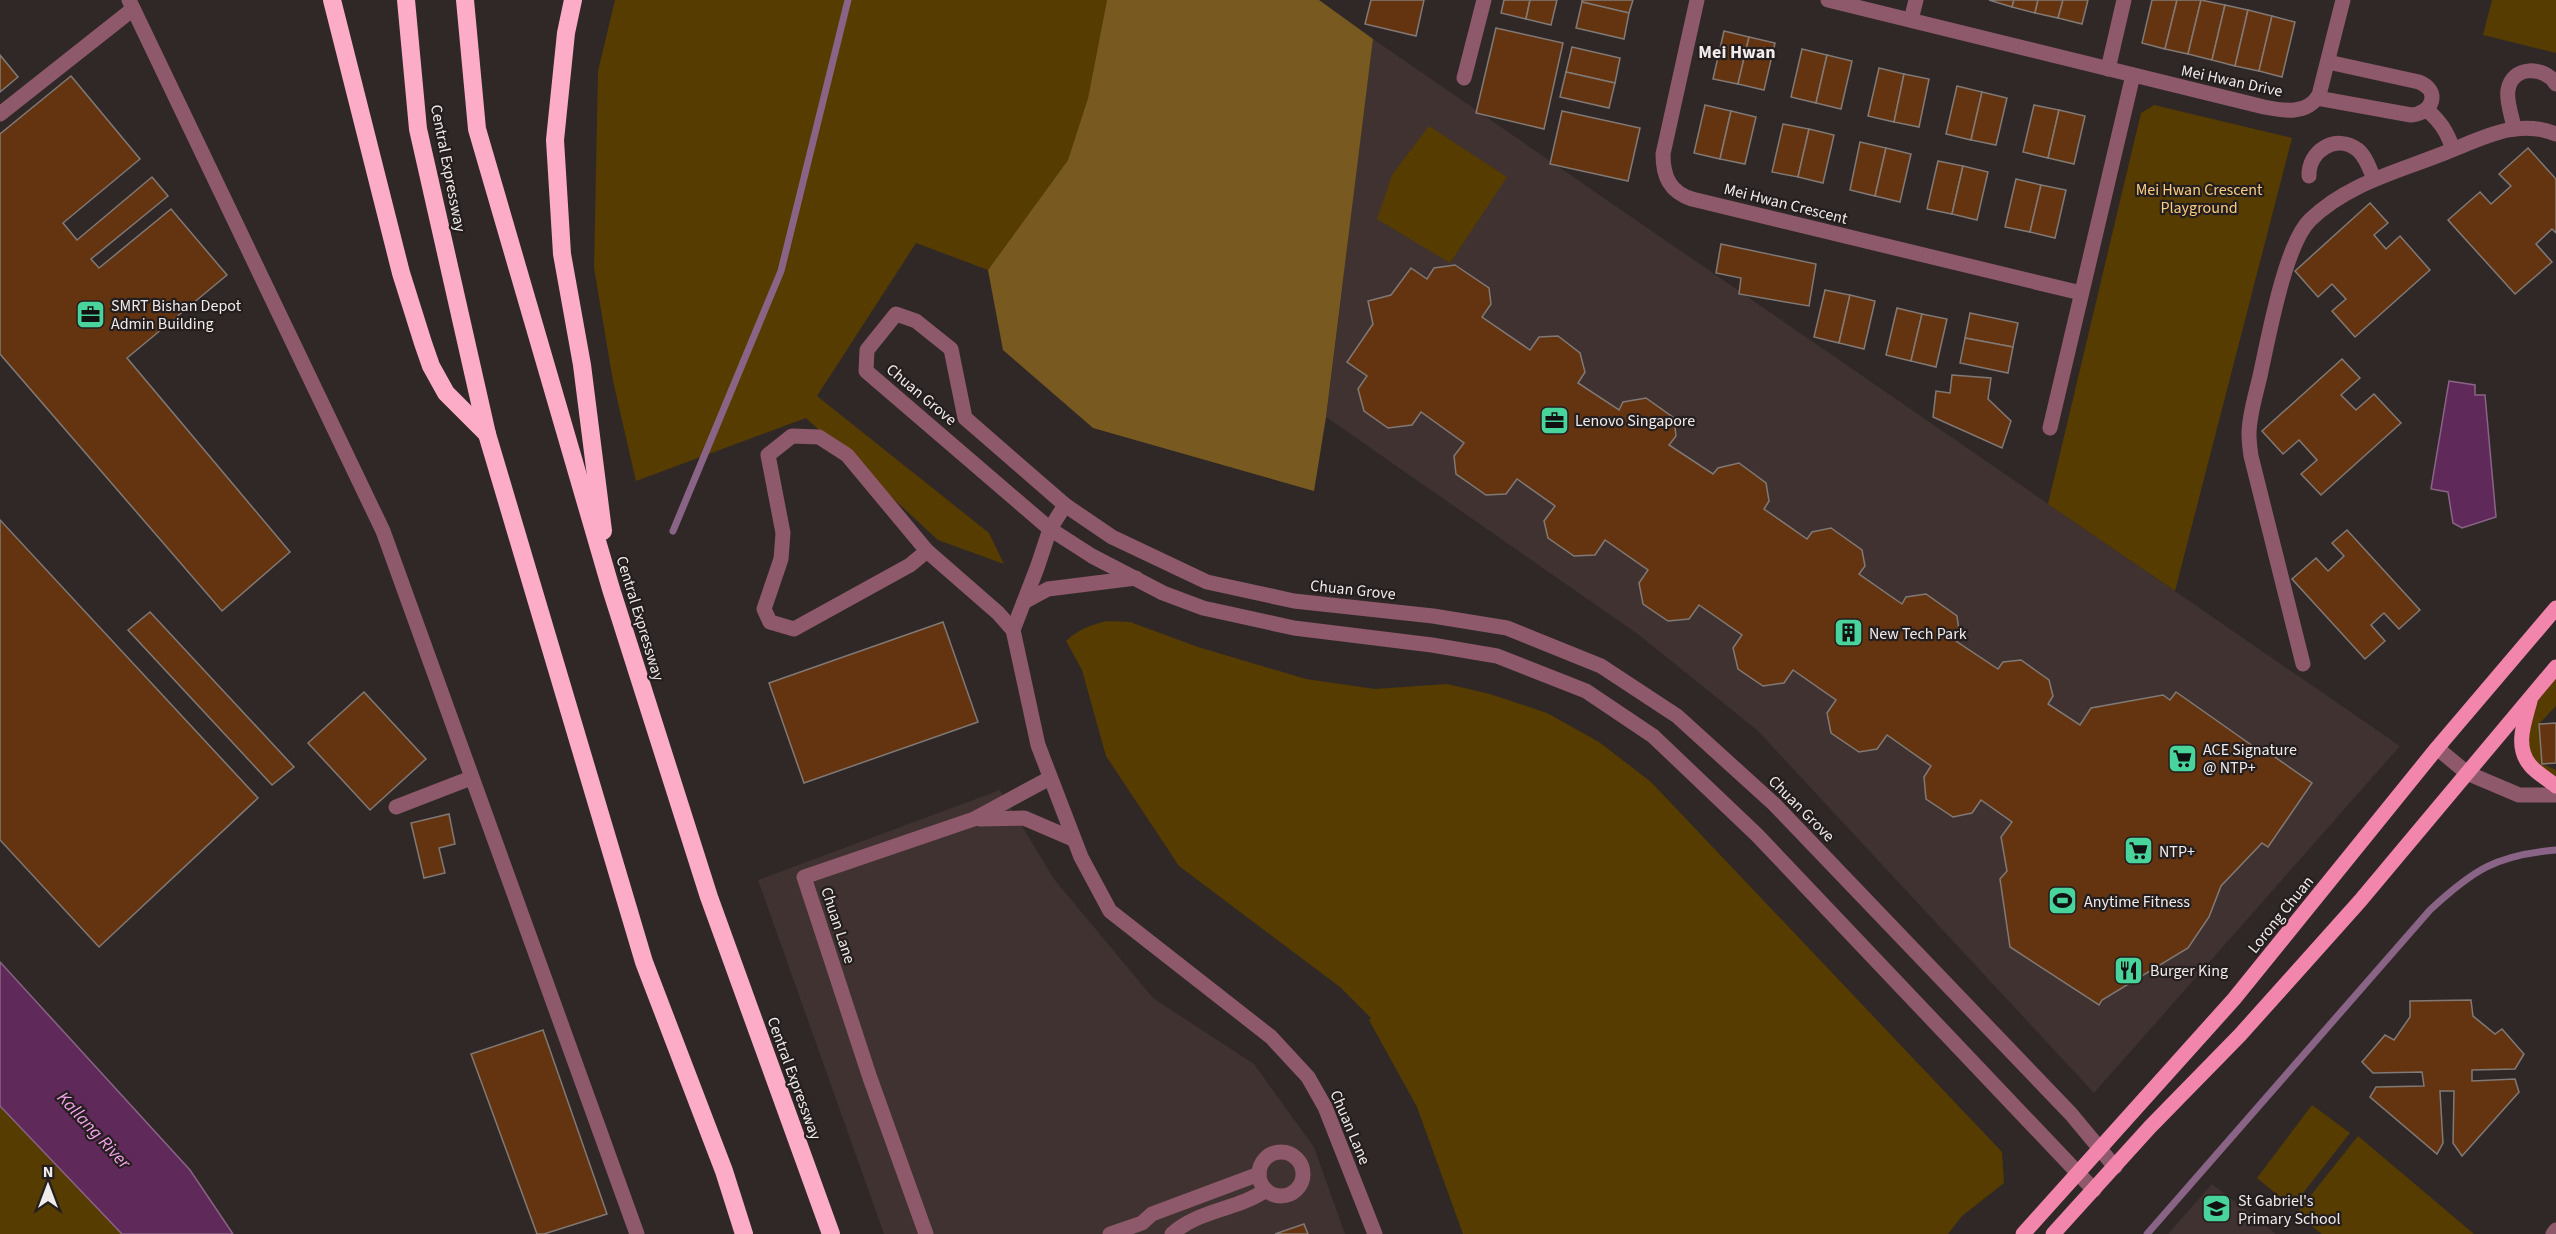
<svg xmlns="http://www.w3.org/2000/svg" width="2556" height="1234" font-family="'Source Sans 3',sans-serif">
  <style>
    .built { fill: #3f3230 }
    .green { fill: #573c00 }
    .forest { fill: #785a21 }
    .water { fill: #5f295a; stroke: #8a6486; stroke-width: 1.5 }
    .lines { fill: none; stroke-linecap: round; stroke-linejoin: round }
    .stream { stroke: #8a6486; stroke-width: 7 }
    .building { fill: #643411; stroke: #807975; stroke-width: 1.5 }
    .minor { stroke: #8e596b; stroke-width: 15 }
    .major { stroke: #f285ac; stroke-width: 15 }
    .highway { stroke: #fcacc6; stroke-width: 18 }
    .labels { text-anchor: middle; stroke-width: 4.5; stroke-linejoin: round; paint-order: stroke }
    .street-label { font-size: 16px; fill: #f0eceb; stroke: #251e1e }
    .park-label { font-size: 16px; fill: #f9cd80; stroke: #251e1e }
    .poi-label { font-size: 16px; fill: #f0eceb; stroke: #251e1e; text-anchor: start }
    .neighbourhood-label { font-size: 18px; font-weight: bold; fill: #f0eceb; stroke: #251e1e }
    .water-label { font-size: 18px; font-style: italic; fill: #f6a4ee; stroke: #251e1e }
  </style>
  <rect width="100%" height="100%" fill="#2f2827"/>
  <g class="built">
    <path d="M1373,39L2400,746L2094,1093L1758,731L1639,635L1326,417Z"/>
    <path d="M1000,790L1054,879L1153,998L1254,1064L1314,1147L1345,1234H884L758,880Z"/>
    <path d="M2212,1184L2276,1234H2168Z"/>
  </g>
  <g class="green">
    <path d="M615,0H1107L1088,98L1068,160L988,270L916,243L817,396L989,533L1004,564L938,540L806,418L636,481L613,381L594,268L598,71Z"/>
    <path d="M2492,0H2556V53L2483,35Z"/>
    <path d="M2154,105L2292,138L2175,591L2048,504L2141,113Z"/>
    <path d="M1429,126L1507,177L1450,263L1377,219L1392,175Z"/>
    <path d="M1107,621L1130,622L1198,647L1306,679L1375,689L1447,684L1490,694L1547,713L1599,742L1651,782L2002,1152L2004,1183L1962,1216L1948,1234H1463L1417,1107L1369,1020L1371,1018L1340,987L1179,866L1106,756L1082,670L1066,641C1079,629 1090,625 1107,621Z"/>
    <path d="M2556,668V706L2539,724L2542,764L2556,770V776L2530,765L2523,751L2532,695Z"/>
    <path d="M2312,1105L2350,1133L2292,1207L2257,1178Z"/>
    <path d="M0,1106L122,1234H0Z"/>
    <path d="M2358,1136L2474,1234H2322L2296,1214Z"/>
  </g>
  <path class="forest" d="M1107,0H1319L1373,39L1326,417L1314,491L1093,428L1003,350L988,270L1068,160L1088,98Z"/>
  <g class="water">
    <path d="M2449,381L2475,385V395H2485L2496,517L2462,528L2453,523L2448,492L2431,489Z"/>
    <path d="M0,962L190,1170L233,1234H122L0,1106Z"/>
  </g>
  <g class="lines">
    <g class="stream">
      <path d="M673,531L781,271L848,0"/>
      <path d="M2147,1234L2430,910C2473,870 2496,855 2556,850"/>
    </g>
  </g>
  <g class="building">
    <path d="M1371,0H1424L1416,36L1365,24Z"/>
    <path d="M1504,0H1530L1526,19L1501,13Z"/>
    <path d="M1530,0H1557L1551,25L1526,19Z"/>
    <path d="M1582,0H1633L1629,13L1582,2Z"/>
    <path d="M1989,0H2014L2012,7Z"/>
    <path d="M2014,0H2038L2035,13L2012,7Z"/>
    <path d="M2038,0H2063L2058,18L2035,13Z"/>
    <path d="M2063,0H2088L2082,24L2058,18Z"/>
    <path d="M2152,0H2177L2165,49L2142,43Z"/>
    <path d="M2177,0H2201L2188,54L2165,49Z"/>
    <path d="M2201,0L2225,5L2212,60L2188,54Z"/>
    <path d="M1582,2L1629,13L1624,39L1576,28Z"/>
    <path d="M2225,5L2248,10L2235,66L2212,60Z"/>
    <path d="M2248,10L2272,16L2259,71L2235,66Z"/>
    <path d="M2272,16L2295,22L2282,77L2259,71Z"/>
    <path d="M1496,28L1563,43L1544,129L1476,113Z"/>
    <path d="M1724,31L1749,37L1738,84L1713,79Z"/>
    <path d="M1749,37L1775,43L1764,90L1738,84Z"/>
    <path d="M1572,47L1620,58L1615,83L1566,72Z"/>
    <path d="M1802,49L1827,55L1816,103L1791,97Z"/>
    <path d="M0,55L18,77L0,92Z"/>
    <path d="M1827,55L1852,61L1841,109L1816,103Z"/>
    <path d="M1879,68L1904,74L1894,122L1868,116Z"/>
    <path d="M1566,72L1615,83L1609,108L1560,97Z"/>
    <path d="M1904,74L1929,79L1919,127L1894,122Z"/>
    <path d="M71,76L140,159L63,223L77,240L152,177L168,196L91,259L99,268L171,209L227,275L127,358L290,552L222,611L0,354V134Z"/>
    <path d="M1957,86L1982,92L1971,140L1946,134Z"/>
    <path d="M1982,92L2007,98L1996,145L1971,140Z"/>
    <path d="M1705,105L1731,111L1720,159L1694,153Z"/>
    <path d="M2034,105L2059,110L2048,158L2023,152Z"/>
    <path d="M2059,110L2085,116L2074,164L2048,158Z"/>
    <path d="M1562,111L1640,128L1628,181L1550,164Z"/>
    <path d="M1731,111L1756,117L1745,164L1720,159Z"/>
    <path d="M1783,124L1809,129L1798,177L1772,172Z"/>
    <path d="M1809,129L1834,135L1823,183L1798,177Z"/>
    <path d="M1860,142L1886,148L1875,196L1850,190Z"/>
    <path d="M1886,148L1911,154L1900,202L1875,196Z"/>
    <path d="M2528,148L2556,179V233L2552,229L2536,244L2552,262L2515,294L2448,220L2480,192L2491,204L2511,186L2499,174Z"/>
    <path d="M1938,161L1963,166L1952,214L1927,209Z"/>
    <path d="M1963,166L1988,172L1977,220L1952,214Z"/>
    <path d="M2016,179L2041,185L2030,232L2005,227Z"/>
    <path d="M2041,185L2066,190L2055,238L2030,232Z"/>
    <path d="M2370,203L2388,223L2374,235L2386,249L2400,236L2430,270L2355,337L2332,311L2346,299L2332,284L2318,297L2295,271Z"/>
    <path d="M1721,244L1816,264L1809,306L1739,294L1741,278L1716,273Z"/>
    <path d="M1455,265L1489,288L1491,304L1482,317L1530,350L1539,337L1558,336L1580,353L1585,372L1578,383L1619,410L1623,402L1646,398L1674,418L1676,436L1669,445L1713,474L1718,468L1739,463L1766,483L1769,501L1764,509L1807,539L1812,532L1831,528L1862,550L1865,566L1859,574L1902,604L1906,597L1926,594L1957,616L1959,631L1953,639L1998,669L2003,662L2021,660L2049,680L2053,696L2048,704L2080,725L2091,708L2163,695L2170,700L2176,692L2260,751L2262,748L2312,783L2268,847L2262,843L2221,886L2209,917L2188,948L2102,1000L2099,1005L2010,947L2000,879L2007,871L2001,837L2012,822L1981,800L1972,813L1953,817L1926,799L1924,777L1931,766L1887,735L1877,749L1859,752L1831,733L1827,713L1836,700L1793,670L1784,683L1763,686L1738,669L1733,648L1742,635L1699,605L1689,619L1668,621L1643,604L1639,583L1648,570L1605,540L1595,555L1574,556L1548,538L1544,521L1555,506L1517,479L1506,494L1486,495L1456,474L1454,456L1464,443L1421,412L1412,425L1388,428L1364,411L1358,389L1367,376L1347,362L1373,324L1368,301L1391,295L1411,268L1427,279L1434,268Z"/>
    <path d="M1825,290L1850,295L1839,343L1814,337Z"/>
    <path d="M1850,295L1875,301L1864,349L1839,343Z"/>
    <path d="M1897,308L1922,314L1911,361L1886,355Z"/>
    <path d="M1970,313L2018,323L2013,347L1965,338Z"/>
    <path d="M1922,314L1947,319L1936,367L1911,361Z"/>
    <path d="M1965,338L2013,347L2008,373L1960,363Z"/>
    <path d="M2342,359L2360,378L2341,395L2356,410L2374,394L2401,423L2321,495L2301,474L2317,460L2299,440L2283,454L2262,431Z"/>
    <path d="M1952,375L1991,378L1988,399L2011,421L2002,448L1933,417L1936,391L1950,393Z"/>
    <path d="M0,520L258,798L99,947L0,840Z"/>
    <path d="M2347,530L2420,610L2399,629L2384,613L2371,625L2385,641L2365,659L2292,579L2316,558L2328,571L2344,556L2332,543Z"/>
    <path d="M150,612L294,767L272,785L128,630Z"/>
    <path d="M943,622L978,722L804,783L769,683Z"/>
    <path d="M364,692L426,759L370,810L308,743Z"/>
    <path d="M2556,723V763L2542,764L2539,724Z"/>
    <path d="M449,814L455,844L439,848L445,873L424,878L411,823Z"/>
    <path d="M2471,1000L2473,1016L2495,1034L2502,1029L2524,1054L2515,1069L2472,1070V1081L2515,1079L2519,1092L2462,1156L2453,1143L2454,1091H2440L2443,1143L2437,1154L2370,1097L2376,1087L2424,1086L2422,1072L2373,1073L2362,1062L2385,1035L2394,1040L2410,1017V1001Z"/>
    <path d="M543,1030L607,1214L544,1234H537L471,1054Z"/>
    <path d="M1304,1224L1308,1234H1275Z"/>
  </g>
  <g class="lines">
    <g class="minor">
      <path d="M129,0L383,531L637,1234"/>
      <path d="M1697,0L1663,154C1663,177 1670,192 1692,199L2081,293"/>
      <path d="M1828,0L2264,107C2284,111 2307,115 2319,95L2343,0"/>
      <path d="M1911,20L1916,0"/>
      <path d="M2108,69L2124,0"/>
      <path d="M1464,78L1484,0"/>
      <path d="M2317,98L2411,115C2433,113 2441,91 2419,82L2328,62"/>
      <path d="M2427,110C2441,122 2447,132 2453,149"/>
      <path d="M0,114L133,9"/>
      <path d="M2514,128C2512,116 2506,101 2508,90C2512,65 2545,66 2556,84"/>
      <path d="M2309,176C2308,151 2336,133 2358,150C2366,157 2370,169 2374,179"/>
      <path d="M2050,428L2133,75"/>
      <path d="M1065,505L1050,529L1037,568L1013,630L1038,745L1081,857L1110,911L1271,1037L1308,1077L1325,1107L1375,1234"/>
      <path d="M927,551L910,565L794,629L770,622L764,609L781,559L783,533L768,455L792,436L819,437L847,455L927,551L998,613L1013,630"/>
      <path d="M1024,602L1048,589L1136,578"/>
      <path d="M2303,664L2251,456C2250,449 2249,441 2249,434C2249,415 2256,394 2260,376C2268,340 2285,244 2310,220C2348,183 2400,171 2447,152C2483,138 2518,118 2556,134"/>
      <path d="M2437,748L2467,773L2519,795H2556"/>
      <path d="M396,807L471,778"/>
      <path d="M980,819L1024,818L1073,839"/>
      <circle cx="1281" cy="1174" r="22"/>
      <path d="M2094,1190L1757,835L1653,736L1586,691L1497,656L1432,645L1294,628L1203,608L1163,593L1092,556L1050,529L866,371L867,350L896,314L916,321L951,349L965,418L1065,505L1112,537L1207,582L1294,601L1433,616L1507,628L1601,666L1677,716L1774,804L2071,1114L2115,1167"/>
      <path d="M926,1234L870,1078L804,877L974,819L1050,778"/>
      <path d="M1110,1234L1142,1223L1152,1214L1259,1174"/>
      <path d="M1172,1234C1198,1210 1237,1210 1266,1190"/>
      <path d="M2553,1234L2556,1230"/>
    </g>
    <g class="major">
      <path d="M2530,701C2525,721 2514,746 2530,765C2536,773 2548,779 2556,786"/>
      <path d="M2023,1234L2234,999L2437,748L2556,608"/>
      <path d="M2053,1234L2150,1127L2240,1035L2360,901L2556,667"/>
    </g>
    <g class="highway">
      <path d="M332,0L401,273L423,343L431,366L446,393L487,434"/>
      <path d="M406,0L418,129L487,434L644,962L724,1171L744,1234"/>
      <path d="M465,0L477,129L611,589L709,897L831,1234"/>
      <path d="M573,0L566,33L555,140L562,254L582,365L603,531"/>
    </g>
  </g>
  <defs>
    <symbol id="office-square" viewBox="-11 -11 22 22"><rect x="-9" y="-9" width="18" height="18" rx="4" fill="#49d49c" stroke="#251e1e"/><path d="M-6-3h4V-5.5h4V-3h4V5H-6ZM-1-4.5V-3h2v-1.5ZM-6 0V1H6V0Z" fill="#111"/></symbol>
    <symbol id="building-square" viewBox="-11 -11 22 22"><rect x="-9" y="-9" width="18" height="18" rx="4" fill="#49d49c" stroke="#251e1e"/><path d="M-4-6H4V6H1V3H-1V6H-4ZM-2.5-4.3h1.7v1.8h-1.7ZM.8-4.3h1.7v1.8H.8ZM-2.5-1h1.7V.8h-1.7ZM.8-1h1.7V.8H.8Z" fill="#111"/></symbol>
    <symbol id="supermarket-square" viewBox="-11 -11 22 22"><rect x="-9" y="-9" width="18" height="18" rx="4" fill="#49d49c" stroke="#251e1e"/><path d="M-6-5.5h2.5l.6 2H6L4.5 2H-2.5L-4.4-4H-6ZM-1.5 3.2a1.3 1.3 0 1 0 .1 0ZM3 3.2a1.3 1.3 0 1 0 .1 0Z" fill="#111"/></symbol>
    <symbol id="stadium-square" viewBox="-11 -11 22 22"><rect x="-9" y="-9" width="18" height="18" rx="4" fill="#49d49c" stroke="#251e1e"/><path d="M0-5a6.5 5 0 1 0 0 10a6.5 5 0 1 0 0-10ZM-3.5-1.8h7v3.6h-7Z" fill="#111"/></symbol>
    <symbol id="restaurant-square" viewBox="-11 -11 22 22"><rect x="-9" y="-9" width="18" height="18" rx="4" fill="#49d49c" stroke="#251e1e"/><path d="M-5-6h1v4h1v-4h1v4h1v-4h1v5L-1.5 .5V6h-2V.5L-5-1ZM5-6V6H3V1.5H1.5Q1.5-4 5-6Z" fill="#111"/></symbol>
    <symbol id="school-square" viewBox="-11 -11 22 22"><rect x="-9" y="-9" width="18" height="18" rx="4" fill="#49d49c" stroke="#251e1e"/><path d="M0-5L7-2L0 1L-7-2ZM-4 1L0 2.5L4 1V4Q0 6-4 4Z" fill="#111"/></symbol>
  </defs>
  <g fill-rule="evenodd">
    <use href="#office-square" x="74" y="298" width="33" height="33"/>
    <use href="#office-square" x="1538" y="404" width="33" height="33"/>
    <use href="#building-square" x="1832" y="616" width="33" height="33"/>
    <use href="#supermarket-square" x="2166" y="742" width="33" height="33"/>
    <use href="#supermarket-square" x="2122" y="834" width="33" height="33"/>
    <use href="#stadium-square" x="2046" y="884" width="33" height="33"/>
    <use href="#restaurant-square" x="2112" y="954" width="33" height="33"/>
    <use href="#school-square" x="2200" y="1192" width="33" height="33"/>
  </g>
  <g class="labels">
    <g class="street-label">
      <text transform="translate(2232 80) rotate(12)" y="6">Mei Hwan Drive</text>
      <text transform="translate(449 168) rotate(79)" y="6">Central Expressway</text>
      <text transform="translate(1786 203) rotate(14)" y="6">Mei Hwan Crescent</text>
      <text transform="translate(922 394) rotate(40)" y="6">Chuan Grove</text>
      <text transform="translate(1353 589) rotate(6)" y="6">Chuan Grove</text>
      <text transform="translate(641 618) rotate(73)" y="6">Central Expressway</text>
      <text transform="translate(1802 808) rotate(45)" y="6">Chuan Grove</text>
      <text transform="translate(2280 914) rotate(-51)" y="6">Lorong Chuan</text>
      <text transform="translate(839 925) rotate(72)" y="6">Chuan Lane</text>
      <text transform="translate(795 1078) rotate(70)" y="6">Central Expressway</text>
      <text transform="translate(1351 1127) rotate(67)" y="6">Chuan Lane</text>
    </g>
    <g class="park-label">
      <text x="2199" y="195">Mei Hwan Crescent<tspan x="2199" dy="18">Playground</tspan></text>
    </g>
    <g class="poi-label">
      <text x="111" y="311">SMRT Bishan Depot<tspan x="111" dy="18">Admin Building</tspan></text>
      <text x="1575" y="426">Lenovo Singapore</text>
      <text x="1869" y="639">New Tech Park</text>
      <text x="2203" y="755">ACE Signature<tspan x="2203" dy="18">@ NTP+</tspan></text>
      <text x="2159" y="857">NTP+</text>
      <text x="2084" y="907">Anytime Fitness</text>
      <text x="2150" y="976">Burger King</text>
      <text x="2238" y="1206">St Gabriel's<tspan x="2238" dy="18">Primary School</tspan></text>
    </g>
    <g class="neighbourhood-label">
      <text x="1737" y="58">Mei Hwan</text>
    </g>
    <g class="water-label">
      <text transform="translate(94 1130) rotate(47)" y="6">Kallang River</text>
    </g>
  </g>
  <g transform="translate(48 1186)" stroke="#251e1e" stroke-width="4.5" paint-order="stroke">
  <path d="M0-4.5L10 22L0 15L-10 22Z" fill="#f0eceb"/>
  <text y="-9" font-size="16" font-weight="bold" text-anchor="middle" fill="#f0eceb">N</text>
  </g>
</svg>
